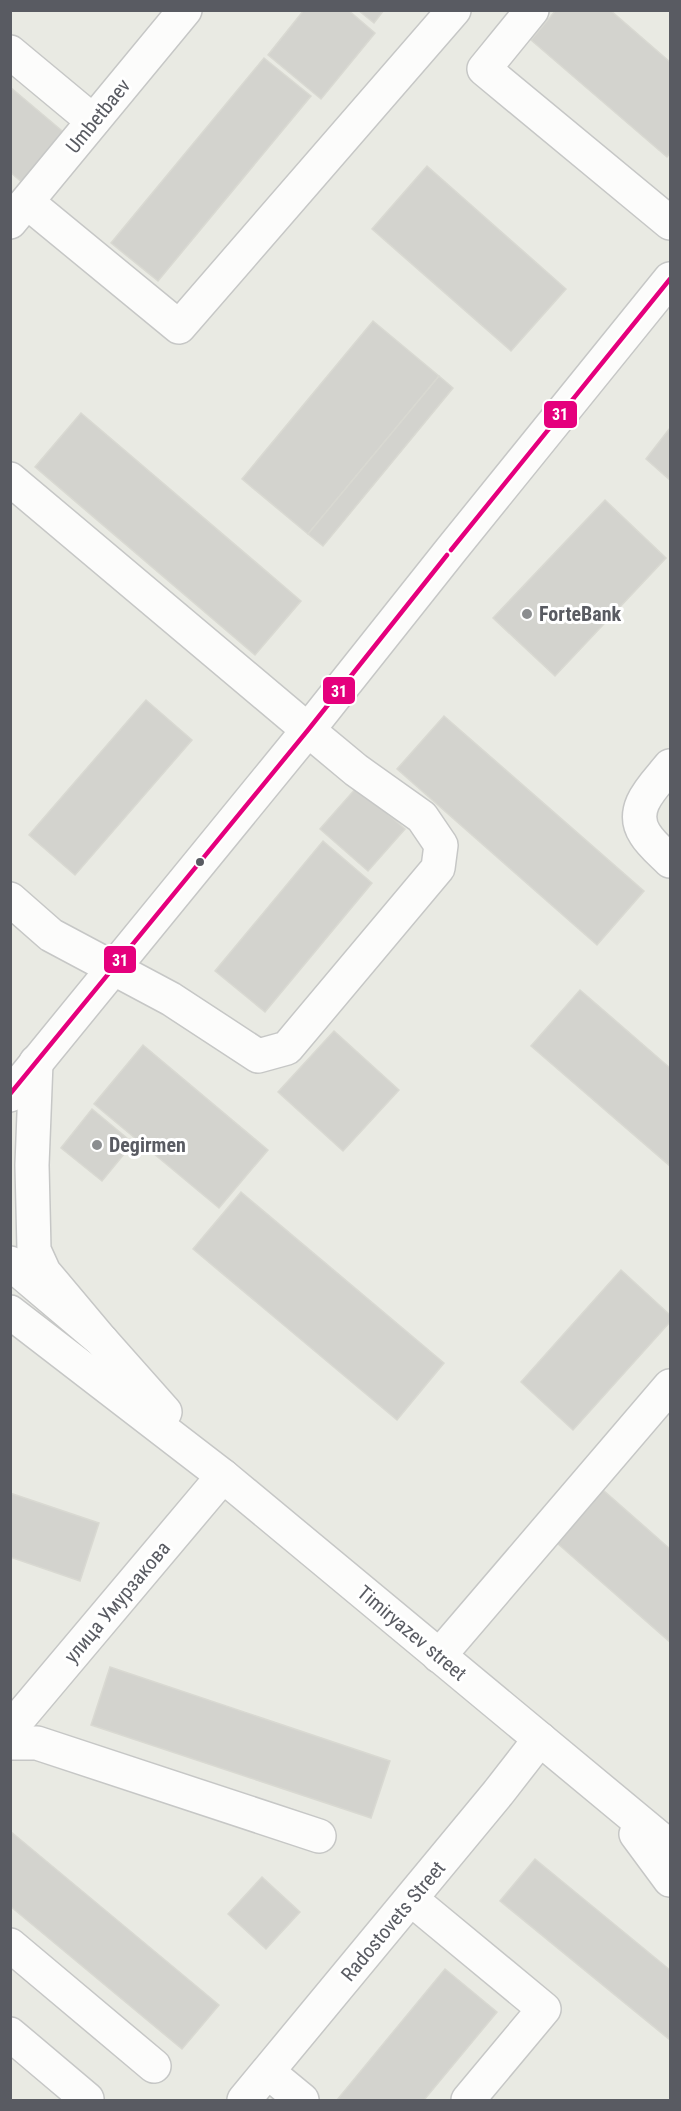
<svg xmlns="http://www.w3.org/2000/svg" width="681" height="2111" font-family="'Roboto Condensed',sans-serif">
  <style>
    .building { fill: #d3d3ce; stroke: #d9d9d2; stroke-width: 1.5 }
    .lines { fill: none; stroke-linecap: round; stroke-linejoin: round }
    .minor-casing { stroke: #c6c7c6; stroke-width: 36 }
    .minor { stroke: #fcfcfb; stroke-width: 33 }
    .bus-1-casing { stroke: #fff; stroke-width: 9 }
    .bus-1 { stroke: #e5007d; stroke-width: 4.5 }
    .poi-dot { fill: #8b8d8f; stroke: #fff; stroke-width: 2 }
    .bus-dot { fill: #595b62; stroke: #fff; stroke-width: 2 }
    .labels { text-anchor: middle; stroke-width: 6; stroke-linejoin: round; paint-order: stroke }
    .street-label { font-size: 20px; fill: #595b62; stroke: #fff }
    .poi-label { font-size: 20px; font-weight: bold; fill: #595b62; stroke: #fff; text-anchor: start }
    .line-badge { stroke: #fff; stroke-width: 2 }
    .badge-label { font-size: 16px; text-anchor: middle; font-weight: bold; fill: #fff }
  </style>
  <rect width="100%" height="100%" fill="#e9eae3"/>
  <g class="building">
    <path d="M304,10H348L375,33L321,99L268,55Z"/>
    <path d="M358,10H384L374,23Z"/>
    <path d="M556,10H610L670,62V153L667,157L531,40Z"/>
    <path d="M264,58L311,96L158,281L111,243Z"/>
    <path d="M10,87L67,135L24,184L10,172Z"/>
    <path d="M427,166L566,289L511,351L372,229Z"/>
    <path d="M373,321L439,376L308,534L242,479Z"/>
    <path d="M439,376L453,388L323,546L308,534Z"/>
    <path d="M81,413L301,601L255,655L35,467Z"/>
    <path d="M670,428V480L646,459Z"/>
    <path d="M605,500L666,558L555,676L493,618Z"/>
    <path d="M146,700L192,740L75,875L29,835Z"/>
    <path d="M444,716L644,891L597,945L397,769Z"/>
    <path d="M357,787L405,829L368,871L320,829Z"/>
    <path d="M323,841L372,883L265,1012L215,971Z"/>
    <path d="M580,990L670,1068V1166L531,1046Z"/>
    <path d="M334,1031L399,1090L343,1151L278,1092Z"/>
    <path d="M143,1045L268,1150L219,1208L94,1104Z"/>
    <path d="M92,1109L133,1143L102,1181L61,1148Z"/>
    <path d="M241,1192L444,1363L397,1420L193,1249Z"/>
    <path d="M621,1270L670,1315V1322L573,1430L521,1382Z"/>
    <path d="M603,1490L670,1549V1642L557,1543Z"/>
    <path d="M10,1493L99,1523L80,1581L10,1557Z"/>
    <path d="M110,1667L390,1761L371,1818L91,1725Z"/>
    <path d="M10,1831L219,2005L182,2049L10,1906Z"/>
    <path d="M535,1859L670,1970V2040L500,1901Z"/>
    <path d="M262,1877L300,1912L266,1949L228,1914Z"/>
    <path d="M445,1969L497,2012L424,2100H337Z"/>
  </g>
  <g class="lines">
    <defs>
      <g id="minor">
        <path d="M532,10L484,69L670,223"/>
        <path d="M10,52L93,121"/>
        <path d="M27,202L179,327L454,10"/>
        <path d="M10,222L185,10"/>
        <path d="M10,479L308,730L356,770L422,817L441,845L438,868L287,1048L258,1056L171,999L51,935L10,899"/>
        <path d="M670,766C655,785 628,808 645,834C651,844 662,853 670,861"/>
        <path d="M36,1062L32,1165L34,1250L44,1272L102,1341"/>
        <path d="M10,1095L308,730L451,550L670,279"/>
        <path d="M10,1263L102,1341L165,1412"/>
        <path d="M10,1312L223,1476L670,1847"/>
        <path d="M439,1656L670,1386"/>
        <path d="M10,1729L223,1476"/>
        <path d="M10,1743H37L319,1836"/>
        <path d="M636,1834L670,1880"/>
        <path d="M411,1899L544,2009L468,2100"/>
        <path d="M10,1945L154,2066"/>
        <path d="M10,2034L87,2099"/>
        <path d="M268,2072L302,2100"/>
        <path d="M244,2100L498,1793L540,1739"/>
      </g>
    </defs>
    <use href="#minor" class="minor-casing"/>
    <use href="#minor" class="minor"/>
    <defs>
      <g id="bus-1">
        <path d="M451,550L670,279"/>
        <path d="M10,1094L308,730L447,555"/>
      </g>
    </defs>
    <use href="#bus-1" class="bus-1-casing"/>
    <use href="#bus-1" class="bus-1"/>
  </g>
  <g class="poi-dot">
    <circle cx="527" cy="614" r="6"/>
    <circle cx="97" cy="1145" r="6"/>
  </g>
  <circle class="bus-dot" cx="200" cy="862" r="5"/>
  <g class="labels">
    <g class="street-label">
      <text transform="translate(98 116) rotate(-51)" y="7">Umbetbaev</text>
      <text transform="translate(117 1602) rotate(-50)" y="7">улица Умурзакова</text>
      <text transform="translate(412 1633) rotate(40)" y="7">Timiryazev street</text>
      <text transform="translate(393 1921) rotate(-50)" y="7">Radostovets Street</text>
    </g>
    <g class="poi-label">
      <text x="539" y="621">ForteBank</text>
      <text x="109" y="1152">Degirmen</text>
    </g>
  </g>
  <g class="line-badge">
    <rect x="543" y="400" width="35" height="29" rx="6" fill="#e5007d"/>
    <rect x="322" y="676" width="34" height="29" rx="6" fill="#e5007d"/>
    <rect x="103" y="945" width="34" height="29" rx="6" fill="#e5007d"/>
  </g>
  <g class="badge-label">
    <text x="560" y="420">31</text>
    <text x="339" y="697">31</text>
    <text x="120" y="966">31</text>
  </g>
  <rect width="681" height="2111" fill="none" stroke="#595b62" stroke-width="24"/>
</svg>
